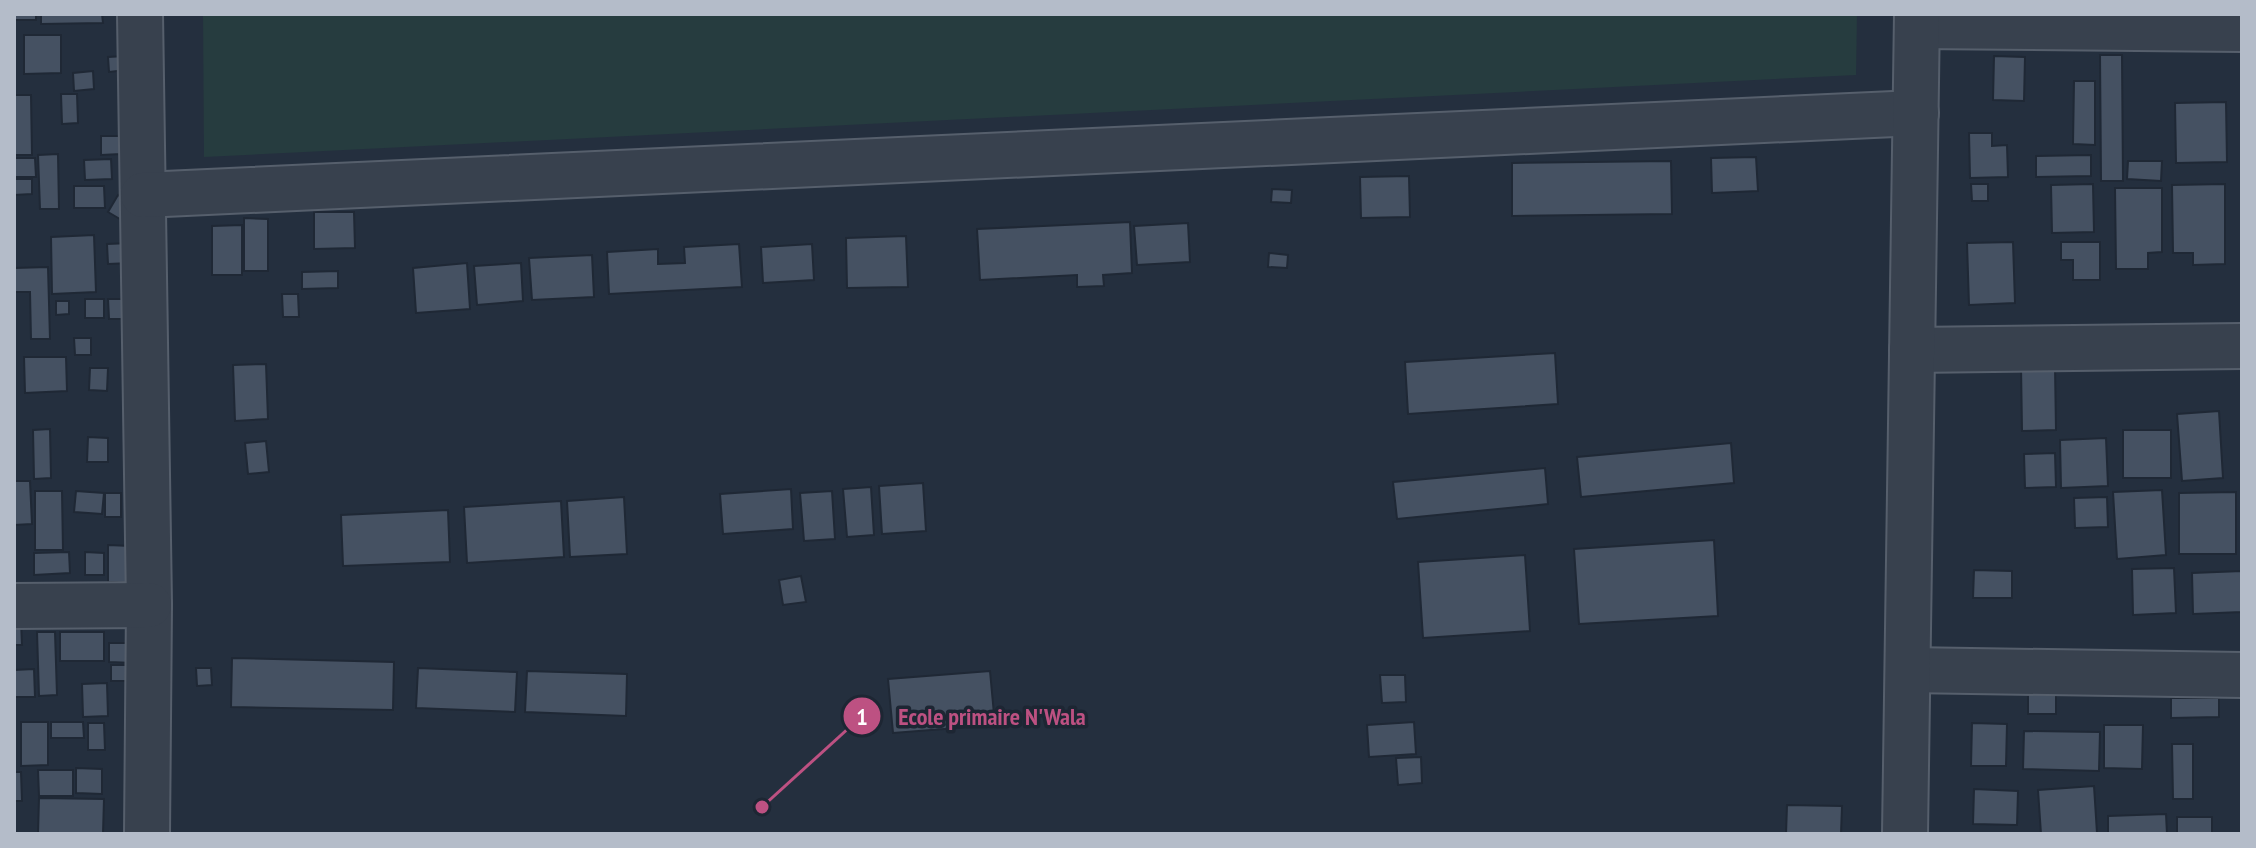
<svg xmlns="http://www.w3.org/2000/svg" width="2256" height="848" font-family="'PT Sans Narrow',sans-serif">
  <style>
    .green { fill: #263c3f }
    .building { fill: #455162; stroke: #1f2835; stroke-width: 2 }
    .lines { fill: none; stroke-linecap: round; stroke-linejoin: round }
    .minor-casing { stroke: #565f6c; stroke-width: 48 }
    .minor { stroke: #38414e; stroke-width: 44 }
    .leader { fill: none; stroke: #bd5182; stroke-width: 3 }
    .callout-dot { fill: #bd5182; stroke: #1d2633; stroke-width: 3 }
    .mark-label { font-size: 24px; text-anchor: middle; font-weight: bold; fill: #fff }
    .callout-label { font-size: 24px; text-anchor: middle; font-weight: bold; fill: #bd5182; stroke: #1d2633; stroke-width: 7; stroke-linejoin: round; paint-order: stroke }
  </style>
  <rect width="100%" height="100%" fill="#242f3e"/>
  <path class="green" d="M203,14H1857L1856,75L204,157Z"/>
  <g class="building">
    <rect x="14" y="14" width="22" height="6"/>
    <path d="M41,14H102L103,23L41,24Z"/>
    <path d="M24,35H61V73L24,74Z"/>
    <path d="M2100,55H2122L2123,181H2101Z"/>
    <path d="M125,56L126,70L109,72L108,57Z"/>
    <path d="M1994,56L2025,57L2024,101L1993,100Z"/>
    <path d="M93,71L94,89L74,91L73,73Z"/>
    <path d="M2074,81H2095V145L2073,144Z"/>
    <path d="M61,94H77L78,123L62,124Z"/>
    <path d="M14,95H31L32,155H14Z"/>
    <path d="M2226,102L2227,162L2176,163L2175,103Z"/>
    <path d="M1969,133H1992V146L2007,145L2008,177L1970,178Z"/>
    <path d="M101,136H122L121,154L101,155Z"/>
    <path d="M58,154L59,209H40L38,155Z"/>
    <path d="M2091,155V176L2036,177V156Z"/>
    <path d="M1756,157L1758,191L1712,193L1711,158Z"/>
    <path d="M14,158H35L36,177H14Z"/>
    <path d="M111,159L112,179L85,180L84,160Z"/>
    <path d="M1671,161L1672,214L1512,216V163Z"/>
    <path d="M2128,161H2162L2161,181L2127,179Z"/>
    <path d="M1409,176L1410,217L1361,218L1360,177Z"/>
    <path d="M14,179H32V194L14,195Z"/>
    <path d="M1971,184H1988V201H1972Z"/>
    <path d="M2093,184L2094,232L2052,233L2051,185Z"/>
    <path d="M2225,184V264L2193,265V253H2173L2172,185Z"/>
    <path d="M74,186H104L105,208H74Z"/>
    <path d="M2115,188H2162V252L2148,253V269H2116Z"/>
    <path d="M1272,189L1292,190L1291,203L1271,202Z"/>
    <path d="M118,195L140,208L130,225L108,212Z"/>
    <path d="M314,212H354L355,248L314,249Z"/>
    <path d="M244,218L268,219V271H244Z"/>
    <path d="M1130,222L1132,273L1103,275L1104,286L1077,287V275L980,280L977,229Z"/>
    <path d="M1188,223L1190,262L1137,265L1134,226Z"/>
    <path d="M242,225V275H212V226Z"/>
    <path d="M94,235L96,292L52,294L51,237Z"/>
    <path d="M906,236L908,287L847,288L846,238Z"/>
    <path d="M2013,242L2015,303L1969,305L1967,243Z"/>
    <path d="M2061,242H2100V280H2073V260H2061Z"/>
    <path d="M130,243L131,263L108,264L107,244Z"/>
    <path d="M739,244L742,287L609,294L607,252L658,249V264L685,263L684,247Z"/>
    <path d="M812,244L814,280L763,283L761,247Z"/>
    <path d="M1269,253L1288,255L1287,268L1268,267Z"/>
    <path d="M592,255L594,297L532,300L529,258Z"/>
    <path d="M467,263L470,309L416,313L413,268Z"/>
    <path d="M521,263L523,301L477,305L474,266Z"/>
    <path d="M48,267L50,339H31L30,292H14V268Z"/>
    <path d="M338,271V288L302,289V272Z"/>
    <path d="M282,294H298L299,317H283Z"/>
    <rect x="85" y="299" width="19" height="19"/>
    <path d="M108,299H128V319H109Z"/>
    <path d="M56,301H69V314L56,315Z"/>
    <path d="M74,338H91V355H75Z"/>
    <path d="M1555,353L1558,404L1408,414L1405,362Z"/>
    <path d="M24,357H66L67,391L25,393Z"/>
    <path d="M266,364L268,419L235,421L233,365Z"/>
    <path d="M2021,366H2055L2056,430L2022,431Z"/>
    <path d="M90,368H108L107,391L89,390Z"/>
    <path d="M2219,411L2223,478L2182,481L2177,414Z"/>
    <path d="M50,429L51,478L34,479L33,430Z"/>
    <rect x="2123" y="430" width="48" height="48"/>
    <path d="M88,437L108,438V462H87Z"/>
    <path d="M2106,438L2108,486L2061,488L2060,440Z"/>
    <path d="M266,441L269,472L248,474L245,443Z"/>
    <path d="M1731,443L1734,483L1581,497L1577,457Z"/>
    <path d="M2055,453L2056,487L2025,488L2024,454Z"/>
    <path d="M1545,468L1548,504L1397,519L1393,482Z"/>
    <path d="M14,481H30L32,524L14,525Z"/>
    <path d="M923,483L926,531L882,534L879,486Z"/>
    <path d="M871,487L874,535L847,537L843,489Z"/>
    <path d="M791,489L793,529L723,534L720,494Z"/>
    <path d="M2162,490L2166,555L2117,559L2113,492Z"/>
    <path d="M35,491H62L63,550H35Z"/>
    <path d="M76,491L104,493L102,514L74,512Z"/>
    <path d="M832,491L835,539L804,541L800,493Z"/>
    <path d="M2236,492V554H2179V493Z"/>
    <rect x="105" y="493" width="16" height="24"/>
    <path d="M624,497L627,554L570,557L567,501Z"/>
    <path d="M2107,497L2108,527L2075,528L2074,498Z"/>
    <path d="M561,501L564,557L467,563L464,507Z"/>
    <path d="M448,510L450,562L343,566L341,515Z"/>
    <path d="M1714,540L1718,616L1579,624L1574,549Z"/>
    <path d="M108,545L131,546L130,583L108,582Z"/>
    <path d="M69,552L70,573L34,575V553Z"/>
    <path d="M85,552L104,553V575H85Z"/>
    <path d="M1525,555L1530,631L1423,638L1418,562Z"/>
    <path d="M2174,568L2176,613L2133,615L2132,569Z"/>
    <path d="M1974,570L2012,571V598H1973Z"/>
    <path d="M2242,571V612L2193,614L2192,573Z"/>
    <path d="M801,576L806,602L783,605L779,580Z"/>
    <path d="M14,621H21L22,645H14Z"/>
    <path d="M37,632H55L57,695L39,696Z"/>
    <rect x="60" y="632" width="44" height="29"/>
    <path d="M109,643H132L133,663L109,662Z"/>
    <path d="M232,658L394,662L393,710L231,707Z"/>
    <rect x="111" y="665" width="21" height="16"/>
    <path d="M196,668H211L212,685L197,686Z"/>
    <path d="M418,668L517,672L515,712L416,708Z"/>
    <path d="M34,669L35,697H14V670Z"/>
    <path d="M527,671L627,674L626,716L525,712Z"/>
    <path d="M990,671L995,725L893,733L888,679Z"/>
    <path d="M1380,675H1405L1406,702L1382,703Z"/>
    <path d="M107,683L108,716L83,717L82,684Z"/>
    <path d="M2028,693L2056,694V714H2028Z"/>
    <path d="M2171,698H2219V717L2171,718Z"/>
    <path d="M21,722H48V765L21,766Z"/>
    <path d="M51,722H83L84,738H51Z"/>
    <path d="M1414,722L1416,754L1369,757L1367,725Z"/>
    <path d="M88,723H104L105,750H88Z"/>
    <path d="M1972,723L2007,724L2006,766H1971Z"/>
    <path d="M2104,725H2143L2142,769L2104,768Z"/>
    <path d="M2024,731L2100,732L2099,771L2023,769Z"/>
    <path d="M2172,744H2193V799H2173Z"/>
    <path d="M1421,757L1422,783L1398,785L1396,758Z"/>
    <path d="M76,768L102,769V794L76,793Z"/>
    <path d="M38,770H73V796H39Z"/>
    <path d="M14,772H21L22,801H14Z"/>
    <path d="M2094,786L2097,833L2041,834L2038,790Z"/>
    <path d="M1974,789L2018,791L2017,825L1973,824Z"/>
    <path d="M39,798L104,799L103,834H38Z"/>
    <path d="M1787,805L1842,806L1841,834H1786Z"/>
    <path d="M2166,814L2167,834H2108V816Z"/>
    <rect x="2177" y="817" width="35" height="17"/>
  </g>
  <g class="lines">
    <defs>
      <g id="minor">
        <path d="M140,14L149,605L147,834"/>
        <path d="M1917,26L2242,29"/>
        <path d="M143,195L1916,113"/>
        <path d="M1912,350L2242,346"/>
        <path d="M14,606L149,605"/>
        <path d="M1908,670L2242,675"/>
        <path d="M1905,834L1917,14"/>
      </g>
    </defs>
    <use href="#minor" class="minor-casing"/>
    <use href="#minor" class="minor"/>
  </g>
  <path class="leader" d="M762 807L862 716"/>
  <g class="callout-dot">
    <circle cx="762" cy="807" r="8"/>
    <circle cx="862" cy="716" r="20"/>
  </g>
  <g class="mark-label">
    <text x="862" y="725">1</text>
  </g>
  <g class="callout-label">
    <text x="992" y="725">Ecole primaire N'Wala</text>
  </g>
  <rect width="2256" height="848" fill="none" stroke="#b4bcc9" stroke-width="32"/>
</svg>
